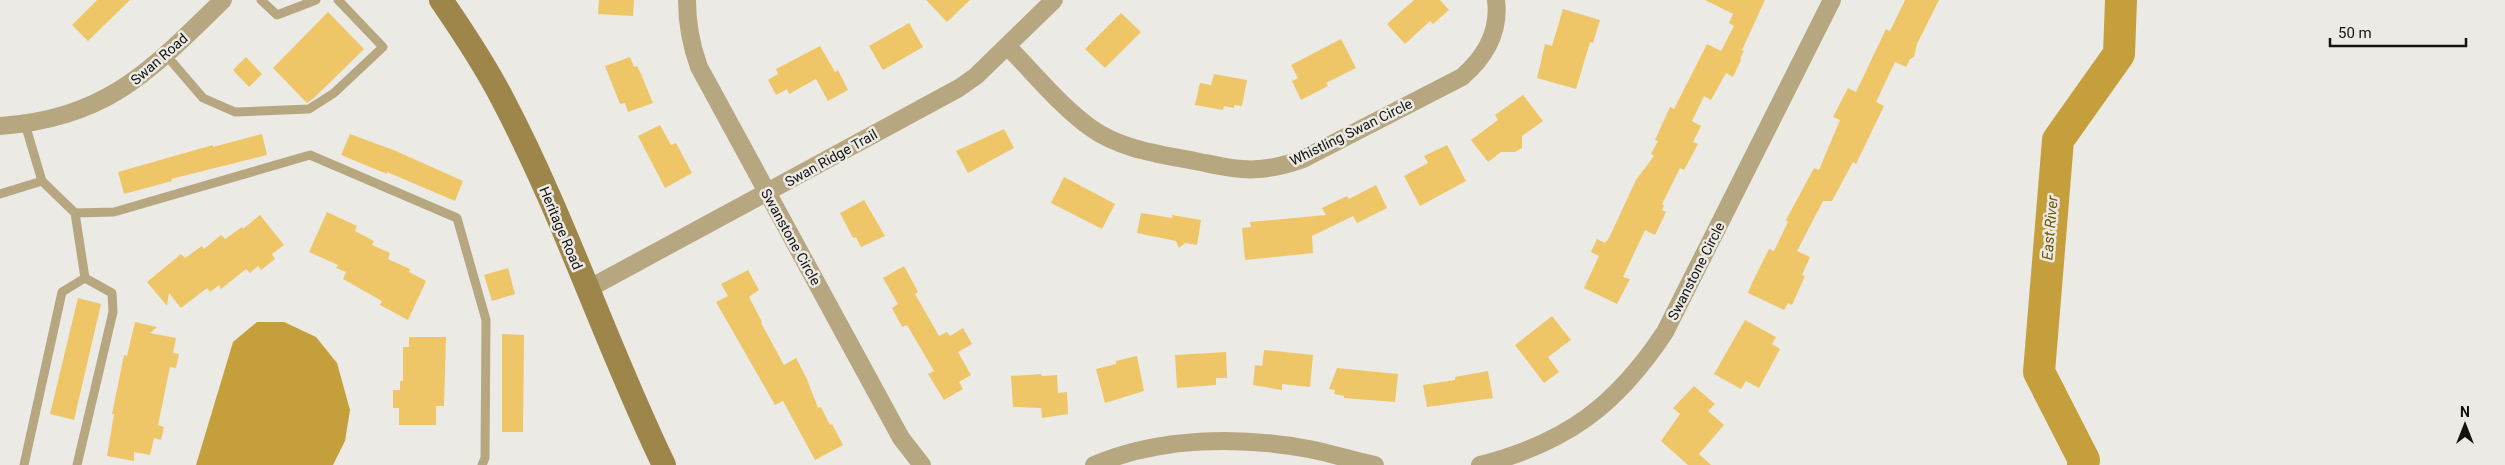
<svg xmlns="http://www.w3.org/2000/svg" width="2505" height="465" font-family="Roboto,sans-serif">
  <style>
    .water { fill: #c69f3d }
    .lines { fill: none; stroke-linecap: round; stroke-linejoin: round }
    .river { stroke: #c69f3d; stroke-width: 32 }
    .building { fill: #eec667 }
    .service { stroke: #b7a781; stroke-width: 9 }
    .minor { stroke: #b7a781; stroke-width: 18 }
    .secondary { stroke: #9e854a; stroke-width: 24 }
    .labels { text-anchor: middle; stroke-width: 5; stroke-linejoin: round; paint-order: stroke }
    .street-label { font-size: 14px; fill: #131210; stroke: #eceae5 }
    .water-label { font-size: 15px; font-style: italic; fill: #6d5303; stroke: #eceae5 }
  </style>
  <rect width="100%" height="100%" fill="#eceae5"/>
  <path class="water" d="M257,322H284L316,337L337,363L350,410L345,441L333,465H196L233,342Z"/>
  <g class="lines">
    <path class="river" d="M2083,465L2084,460L2039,372L2058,140L2119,54L2121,0"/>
  </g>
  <g class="building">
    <path d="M97,0H130L88,41L72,25Z"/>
    <path d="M599,0H634L633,16L598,14Z"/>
    <path d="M926,0H970L947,22Z"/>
    <path d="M1414,0H1440L1449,10L1433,24L1430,21L1405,44L1387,24Z"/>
    <path d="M1705,0H1765L1742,50L1744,51L1740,59L1741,60L1733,77L1726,73L1711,100L1704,96L1692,121L1701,126L1693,142L1698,144L1684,170L1680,168L1662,204L1664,206L1662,210L1666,212L1655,235L1645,230L1623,277L1630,279L1617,304L1584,288L1599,256L1591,252L1597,239L1605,243L1609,238L1636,180L1654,156L1651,154L1658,141L1655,140L1670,107L1674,109L1707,44L1721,51L1734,26L1729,23L1733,14Z"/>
    <path d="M1905,0H1939L1917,44L1914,57L1910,59L1906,67L1895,62L1876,102L1884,106L1856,164L1853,162L1832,201H1823L1797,251L1810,257L1802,275L1805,276L1792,305L1788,303L1784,310L1748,293L1752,283L1769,249L1774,251L1788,222L1786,220L1814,168L1819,170L1840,120L1833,117L1848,88L1856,92L1886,29L1890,31Z"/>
    <path d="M1563,9L1600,20L1593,43L1590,42L1576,89L1537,78L1545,44L1552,46Z"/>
    <path d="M328,12L364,49L315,97L307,103L273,68Z"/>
    <path d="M1121,13L1141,32L1105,68L1085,49Z"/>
    <path d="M909,23L923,47L883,70L869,46Z"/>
    <path d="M1341,39L1356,68L1326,83L1328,86L1301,100L1292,81L1298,78L1291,65Z"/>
    <path d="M820,46L835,72L838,70L848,90L828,101L816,79L789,94L787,89L776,95L768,80L778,74L776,69Z"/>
    <path d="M246,57L262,74L249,87L233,70Z"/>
    <path d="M630,57L634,67L637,66L641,74L653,103L628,112L625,103L620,104L605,66Z"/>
    <path d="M1214,74L1247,80L1242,106L1234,105V108L1224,106L1223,110L1195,105L1200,83L1211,85Z"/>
    <path d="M1523,95L1543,121L1522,136V148L1515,152H1501L1488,162L1471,140L1498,120L1495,115Z"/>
    <path d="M660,125L671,145L676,143L692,173L665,188L638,136Z"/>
    <path d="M1004,129L1014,148L968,173L956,151Z"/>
    <path d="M262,134L267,155L171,179L172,181L124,194L118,172L213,145V147Z"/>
    <path d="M350,134L396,151L463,181L455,201L387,172V174L341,155Z"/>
    <path d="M1447,145L1466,181L1420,206L1404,176L1428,163L1424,156Z"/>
    <path d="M1064,177L1115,204L1102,229L1051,203Z"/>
    <path d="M1376,185L1387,208L1357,223L1353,216L1312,236L1313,253L1245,260L1242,228L1251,227L1250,222L1326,215L1322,208L1347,196L1349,199Z"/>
    <path d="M864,200L885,236L861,247L856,237L853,238L840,213Z"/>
    <path d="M327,212L357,226L355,231L374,241L372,245L390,253L388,259L410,269L409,272L426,281L408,320L380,305L382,301L343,279L346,272L336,268L338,265L309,252Z"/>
    <path d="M1141,213L1172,218V215L1201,220L1197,245L1185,243L1179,248L1176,241L1137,233Z"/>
    <path d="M260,215L284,245L272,254L275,259L261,270L258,266L250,273L246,269L221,289L219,285L210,292L207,288L181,308L169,293L167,306L147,282L181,254L185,258L202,246L204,249L221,235L225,239L242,227L243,229Z"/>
    <path d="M904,266L918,292L915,294L939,336L947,332L950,336L963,328L972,344L958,352L971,375L959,382L963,389L944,400L928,374L934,371L907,325L902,327L892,308L898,304L883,278Z"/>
    <path d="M508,268L515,294L492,301L484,275Z"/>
    <path d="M748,270L759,290L749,297L762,322L761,323L784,365L796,358L806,377L818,408L821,407L830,425L832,424L843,445L815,460L783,401L775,405L716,302L728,296L721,284Z"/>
    <path d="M78,298L101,304L74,420L50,414Z"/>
    <path d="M1552,316L1571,340L1548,357L1559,372L1544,383L1515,345Z"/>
    <path d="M1745,320L1776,337L1772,344L1780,349L1759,388L1746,381L1741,389L1714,374Z"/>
    <path d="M135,322L157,327L150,333L176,338L173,353L179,354L176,368L170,367L158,425L164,427L161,440L154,438L150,455L134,452V461L107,456L114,414H112L124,355L127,356Z"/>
    <path d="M502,334L524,335L523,432H502Z"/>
    <path d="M409,337H446L444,406H436V425H399V408H393V390H400V381H403V347H409Z"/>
    <path d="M1264,350L1313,355L1310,387L1282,384V390L1253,385L1255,365L1262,366Z"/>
    <path d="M1226,352L1227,378H1216V385L1177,388L1175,355Z"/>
    <path d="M1137,356L1144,391L1105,403L1096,369L1116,364V361Z"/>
    <path d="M1337,368L1398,374L1395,402L1344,398V396L1334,394L1335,390L1329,389Z"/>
    <path d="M1488,371L1493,398L1427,407L1423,385L1455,380V377Z"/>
    <path d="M1041,374L1042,376L1057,375L1058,393L1067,392L1068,414L1042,418L1041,408L1013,407L1011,376Z"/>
    <path d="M1694,386L1715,404L1708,411L1724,425L1699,454L1711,465H1688L1661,441L1680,414L1673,408Z"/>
  </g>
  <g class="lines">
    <g class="service">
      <path d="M261,0L277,15L316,0"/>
      <path d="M166,55L203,98L235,112L309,109L334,93L383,47L338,0"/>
      <path d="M25,124L42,181L75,213L114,212L310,155L457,218L486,320L485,458L482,465"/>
      <path d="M0,194L42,181"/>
      <path d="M75,213L85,278L112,293L113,312L77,465"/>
      <path d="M24,465L62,292L85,278"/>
    </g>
    <g class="minor">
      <path d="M687,0C687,24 691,45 699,67L901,438L922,465"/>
      <path d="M1007,46C1034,73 1060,106 1091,128C1122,150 1160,154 1195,161C1216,165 1238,171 1259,169C1275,168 1289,164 1303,159L1462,77C1485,57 1500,31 1496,0"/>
      <path d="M0,126C108,118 150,71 223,0"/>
      <path d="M588,289L959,88L976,76L1054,0"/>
      <path d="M1094,465C1160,437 1239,436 1309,449C1331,453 1353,461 1375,465"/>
      <path d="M1480,465C1566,443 1616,406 1665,332L1832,0"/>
    </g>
    <path class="secondary" d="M441,0C463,32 485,65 503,100C565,218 606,345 664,465"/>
  </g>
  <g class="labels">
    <g class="street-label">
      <text transform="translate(159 59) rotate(-41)" y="5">Swan Road</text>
      <text transform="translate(1351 132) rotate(-26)" y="5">Whistling Swan Circle</text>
      <text transform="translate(831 158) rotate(-29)" y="5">Swan Ridge Trail</text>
      <text transform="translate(561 228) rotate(67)" y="5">Heritage Road</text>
      <text transform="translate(791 237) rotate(61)" y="5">Swanstone Circle</text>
      <text transform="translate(1696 271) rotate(-63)" y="5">Swanstone Circle</text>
    </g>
    <g class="water-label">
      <text transform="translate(2050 228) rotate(-85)" y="5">East River</text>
    </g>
  </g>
  <g transform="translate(2465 425)" stroke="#eceae5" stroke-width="4" paint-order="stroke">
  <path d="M0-4L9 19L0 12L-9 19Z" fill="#131210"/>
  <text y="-8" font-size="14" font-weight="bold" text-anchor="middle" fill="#131210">N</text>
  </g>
  <path d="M2330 38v8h136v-8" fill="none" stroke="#131210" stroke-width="2.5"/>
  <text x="2338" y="38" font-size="15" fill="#131210" stroke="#eceae5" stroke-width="4" paint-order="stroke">50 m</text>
</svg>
